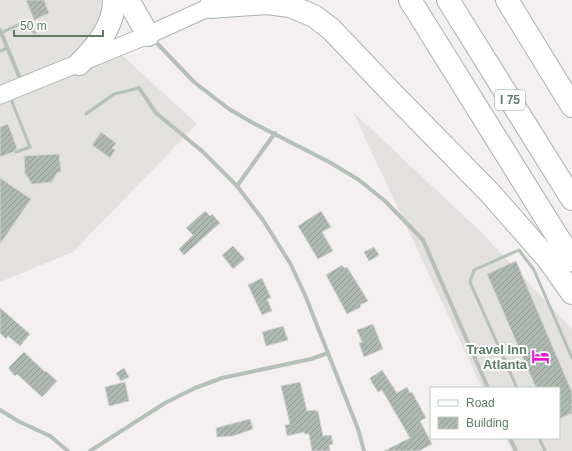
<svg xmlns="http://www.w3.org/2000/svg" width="572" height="451" font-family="Helvetica,sans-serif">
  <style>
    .built { fill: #e2e1df }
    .building { fill: url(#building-hatch); stroke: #d5d2d3 }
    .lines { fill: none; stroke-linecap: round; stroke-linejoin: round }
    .secondary-casing { stroke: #a9b6ad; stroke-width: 19 }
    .motorway-casing { stroke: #a9b3ac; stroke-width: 24 }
    .service { stroke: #b4c0b8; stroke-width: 3 }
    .minor { stroke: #b4c0b8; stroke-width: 4 }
    .secondary { stroke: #fff; stroke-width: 17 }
    .motorway { stroke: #fff; stroke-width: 22 }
    .labels { text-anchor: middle; stroke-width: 4; stroke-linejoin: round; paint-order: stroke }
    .shield { fill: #fff; stroke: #8da494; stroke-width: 1 }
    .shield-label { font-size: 12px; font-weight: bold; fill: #5c7d66 }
    .poi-label { font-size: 13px; font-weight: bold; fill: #5c7d66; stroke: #fff; text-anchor: end }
  </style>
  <defs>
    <pattern id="building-hatch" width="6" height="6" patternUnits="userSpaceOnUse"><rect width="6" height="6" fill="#aebab1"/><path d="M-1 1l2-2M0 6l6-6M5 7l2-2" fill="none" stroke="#919c94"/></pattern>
  </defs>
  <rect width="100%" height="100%" fill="#f4eff0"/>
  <g class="built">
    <path d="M0,0H102L122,55L197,124L73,252L0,282Z"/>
    <path d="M353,112L480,231L572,329V451H512L506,438H559V388H482Z"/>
  </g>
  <g class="building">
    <path d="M26,0H44L49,13L34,20Z"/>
    <path d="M8,124L17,148L13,152L0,157V127Z"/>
    <path d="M101,132L116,143L112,148L115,150L110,158L92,145Z"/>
    <path d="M59,154L61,171L57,173L52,182L32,184L25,173L24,156Z"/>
    <path d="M0,178L31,199L0,244Z"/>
    <path d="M205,211L210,216L212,214L220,223L184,255L179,249L193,235L186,228Z"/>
    <path d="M321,211L331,227L322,232L333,251L318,259L298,226Z"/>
    <path d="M233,246L245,259L233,269L222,255Z"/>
    <path d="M374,247L379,255L369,261L364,252Z"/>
    <path d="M516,261L572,392V413L559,419V388H536L487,274Z"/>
    <path d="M342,265L344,268L347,267L368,301L360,305L361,307L347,314L326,275Z"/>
    <path d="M262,278L271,298L267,299L272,311L262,315L248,285Z"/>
    <path d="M0,308L30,334L20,346L8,336L6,339L0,333Z"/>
    <path d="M373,324L383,349L364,357L359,343L362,342L357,330Z"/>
    <path d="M283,326L288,340L266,346L262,332Z"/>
    <path d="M24,352L45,372L46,371L57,381L42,397L17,374L15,376L9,369V367Z"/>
    <path d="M124,368L129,377L121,381L116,373Z"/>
    <path d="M382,370L397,393L407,387L410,393L412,392L426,418L420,421L432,444L419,451H384L410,438L382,390L378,392L371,381L370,378Z"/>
    <path d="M125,382L129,401L109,406L105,387Z"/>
    <path d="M300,382L307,411L315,410V411H318L323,436L331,435L333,444L329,445L330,451H312L309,434H305L304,432L287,436L285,425L290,424L281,386Z"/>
    <path d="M250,419L253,429L233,436L217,437L216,428Z"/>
  </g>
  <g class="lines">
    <defs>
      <path id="secondary" d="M0,95L148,35L221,2"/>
      <g id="motorway">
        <path d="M128,0L148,35"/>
        <path d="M410,0L572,260"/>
        <path d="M448,0L572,199"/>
        <path d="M507,0L572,106"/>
        <path d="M210,7L267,3L290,6L314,16L331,29L391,92L490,193L548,259L572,293"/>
        <path d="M79,64C97,46 114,27 114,0"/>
      </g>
    </defs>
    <use href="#secondary" class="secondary-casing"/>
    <use href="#motorway" class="motorway-casing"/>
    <g class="service">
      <path d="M1,33L22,23L35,33"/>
      <path d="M0,51L7,48"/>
      <path d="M10,97L30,147L16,152"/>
      <path d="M86,114L114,94L139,88"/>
      <path d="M517,388L470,282L474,270L519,250L534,270L572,358"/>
      <path d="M539,438L545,451"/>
    </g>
    <g class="minor">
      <path d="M0,30L21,81"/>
      <path d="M153,39L194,82L229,109L253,123L331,163L359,180L385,201L423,240L488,388"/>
      <path d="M139,88L156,113L202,151L237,186L263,220L290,263L305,295L358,429L364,451"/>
      <path d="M237,186L275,133"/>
      <path d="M0,410L18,421L50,436L68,451"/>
      <path d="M510,438L516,451"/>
      <path d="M90,451L165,403L195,388L222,378L311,359L328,353"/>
    </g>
    <use href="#secondary" class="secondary"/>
    <use href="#motorway" class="motorway"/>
  </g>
  <defs>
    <symbol id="hotel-bare" viewBox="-9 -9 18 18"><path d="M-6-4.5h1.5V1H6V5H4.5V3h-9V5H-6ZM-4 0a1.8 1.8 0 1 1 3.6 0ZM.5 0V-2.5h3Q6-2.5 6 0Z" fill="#f112e2" stroke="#fff" stroke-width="2.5" paint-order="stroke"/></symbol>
  </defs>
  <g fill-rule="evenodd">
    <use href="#hotel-bare" x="528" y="344" width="25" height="25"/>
  </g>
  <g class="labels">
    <rect class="shield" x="495" y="90" width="30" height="20" rx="3"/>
    <g class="shield-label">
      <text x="510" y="104">I 75</text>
    </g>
    <g class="poi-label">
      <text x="527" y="354">Travel Inn<tspan x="527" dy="15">Atlanta</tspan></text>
    </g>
  </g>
  <rect x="430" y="387" width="130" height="52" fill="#ffffff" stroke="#becbc2"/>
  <rect x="438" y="400" width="20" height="6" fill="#ffffff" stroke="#becbc2"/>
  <text x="466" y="407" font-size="12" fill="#5c7d66">Road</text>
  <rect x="438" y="417" width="20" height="12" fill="url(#building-hatch)" stroke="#becbc2"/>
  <text x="466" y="427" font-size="12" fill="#5c7d66">Building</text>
  <path d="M14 30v6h89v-6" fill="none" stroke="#5c7d66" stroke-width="2"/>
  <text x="20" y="30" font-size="12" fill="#5c7d66" stroke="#ffffff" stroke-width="3" paint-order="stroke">50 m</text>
</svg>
